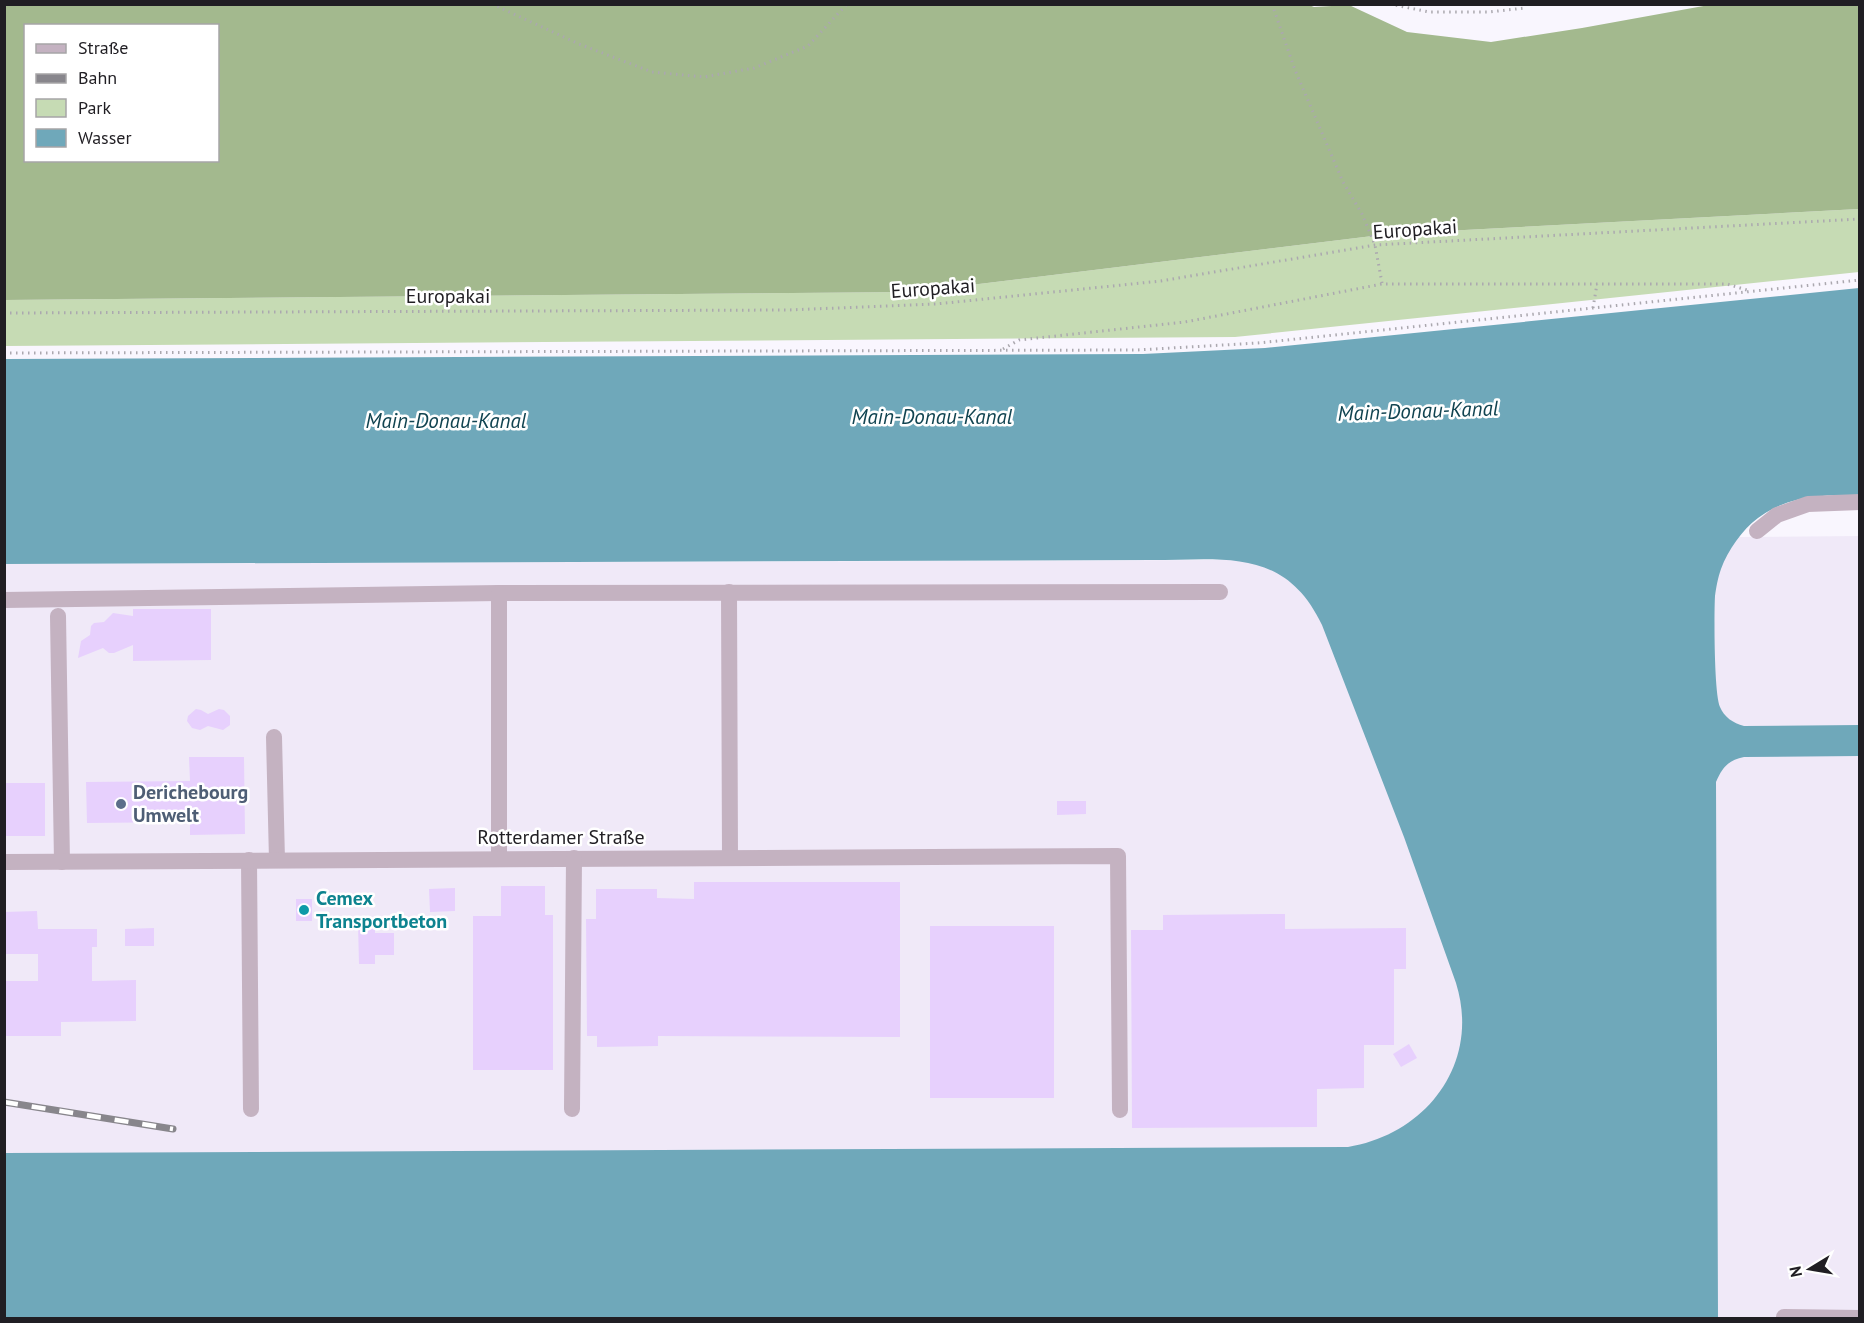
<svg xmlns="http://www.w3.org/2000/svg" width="1864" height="1323" font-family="'PT Sans',sans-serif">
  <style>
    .built { fill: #f0e9f8 }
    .green { fill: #c6dbb4 }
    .forest { fill: #a3b98e; fill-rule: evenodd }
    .water { fill: #6fa8ba }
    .building { fill: #e7d0fd }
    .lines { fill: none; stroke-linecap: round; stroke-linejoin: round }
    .path { stroke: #aba8af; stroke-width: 3; stroke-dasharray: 1.5 4.5; stroke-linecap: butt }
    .minor { stroke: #c4b2c1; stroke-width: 16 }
    .rail-casing { stroke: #88868c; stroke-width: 7 }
    .rail { stroke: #fff; stroke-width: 4.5; stroke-dasharray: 14; stroke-linecap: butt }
    .service-dot { fill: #5c6f8a; stroke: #fff; stroke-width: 2 }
    .culture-dot { fill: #0f9aa8; stroke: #fff; stroke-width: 2 }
    .labels { text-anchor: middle; stroke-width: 5; stroke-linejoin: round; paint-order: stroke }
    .street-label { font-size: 20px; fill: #201e23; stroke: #fff }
    .service-label { font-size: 20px; font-weight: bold; fill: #4e5e75; stroke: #fff; text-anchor: start }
    .culture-label { font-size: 20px; font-weight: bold; fill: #0d838f; stroke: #fff; text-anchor: start }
    .water-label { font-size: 21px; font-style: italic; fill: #114451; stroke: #fff }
  </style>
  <rect width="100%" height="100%" fill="#f9f6fe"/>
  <path class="built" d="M1859,536V1318H5L4,564L1218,560L1739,537Z"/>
  <path class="green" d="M1859,209V272L1235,337L5,346L4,300L913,292L1389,234Z"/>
  <path class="forest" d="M1309,5L1314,7L1349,5L1407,32L1491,42L1582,28L1709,5H1859V209L1389,234L913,292L5,300V5ZM26,26H218V160H26Z"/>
  <path class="water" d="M1859,288V495C1823,495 1789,495 1758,518C1742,530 1728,550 1721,569C1718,577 1716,588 1715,596C1714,614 1714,693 1720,707C1724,717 1733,723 1744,726L1860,725L1859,756L1744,757C1728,760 1722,768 1716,782L1718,1318H5V1153L1348,1147C1427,1134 1481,1063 1456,983L1404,837L1322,625C1285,547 1224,560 1151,560L5,564L4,359L1143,354L1265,348Z"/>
  <g class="building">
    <path d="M133,609H211V660L133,661V645L114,653H109L103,648L78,658L81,641L90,635L91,626L94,623L104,622L113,613L133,616Z"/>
    <path d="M196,709L201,710L208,714L219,709L224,710L230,716V725L223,730L208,726L200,730L192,728L187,721L188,716Z"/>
    <path d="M189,757H244L245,834L190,835V822L87,823L86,782L190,781Z"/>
    <rect x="4" y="783" width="41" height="53"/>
    <path d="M1057,801H1086V814L1057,815Z"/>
    <path d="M694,882H900V1037L658,1036V1046L597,1047V1036H587L586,919H596V889H657V898L694,899Z"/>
    <path d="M501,886H545V915H553V1070H473V916H501Z"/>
    <path d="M455,888V911L430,912L429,889Z"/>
    <rect x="296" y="899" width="16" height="22"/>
    <path d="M37,911L38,929H97V947H92V981L136,980V1021L61,1022V1036H4V981H38V954H4V912Z"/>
    <path d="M1285,914V929L1406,928V969H1394V1045H1364V1088L1317,1089V1127L1132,1128L1131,930H1163V915Z"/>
    <path d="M358,924H375V933H394V955H375V964H359Z"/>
    <rect x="930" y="926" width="124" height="172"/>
    <path d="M154,928V946H125V929Z"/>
    <path d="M1409,1044L1417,1058L1401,1067L1393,1054Z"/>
  </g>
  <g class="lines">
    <g class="path">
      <path d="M492,4L579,44L652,72L704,77L754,68L808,46L847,4"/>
      <path d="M1272,4L1295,70L1343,182L1362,214L1375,245L1382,283"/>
      <path d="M1390,4L1429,12H1489L1525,8"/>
      <path d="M1593,308L1597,284"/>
      <path d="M4,313L787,310L936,304L1161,281L1375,245L1860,219"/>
      <path d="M1003,349L1019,340L1185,322L1382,284H1727L1750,291"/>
      <path d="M4,353L1137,350L1258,343L1860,280"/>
    </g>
    <g class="minor">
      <path d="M1757,531L1777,515L1808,504L1860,502"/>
      <path d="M729,592L730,858"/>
      <path d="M4,600L499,593L1220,592"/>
      <path d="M58,616L62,862"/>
      <path d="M274,737L277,860"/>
      <path d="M499,858V593"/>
      <path d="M249,860L251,1109"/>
      <path d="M4,862L1118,856L1120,1110"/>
      <path d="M572,1109L574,858"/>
      <path d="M1784,1317L1860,1318"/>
    </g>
    <defs>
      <path id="rail" d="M4,1102L173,1129"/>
    </defs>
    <use href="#rail" class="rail-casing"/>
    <use href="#rail" class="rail"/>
  </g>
  <circle class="service-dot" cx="121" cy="804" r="6"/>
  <circle class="culture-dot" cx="304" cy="910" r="6"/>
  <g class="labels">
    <g class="street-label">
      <text transform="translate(1415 229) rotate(-4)" y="7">Europakai</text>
      <text transform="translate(933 288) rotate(-4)" y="7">Europakai</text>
      <text x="448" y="303">Europakai</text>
      <text x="561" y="844">Rotterdamer Straße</text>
    </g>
    <g class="service-label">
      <text x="133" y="799">Derichebourg<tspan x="133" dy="23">Umwelt</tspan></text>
    </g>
    <g class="culture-label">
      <text x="316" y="905">Cemex<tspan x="316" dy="23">Transportbeton</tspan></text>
    </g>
    <g class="water-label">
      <text transform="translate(1418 411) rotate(-2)" y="7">Main-Donau-Kanal</text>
      <text x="932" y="424">Main-Donau-Kanal</text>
      <text x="446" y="428">Main-Donau-Kanal</text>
    </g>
  </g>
  <rect width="1864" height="1323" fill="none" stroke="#201e23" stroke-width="12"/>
  <rect x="24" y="24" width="195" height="138" fill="#ffffff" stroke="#a6a5a7" stroke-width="1.5"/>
  <rect x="36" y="44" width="30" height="9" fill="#c4b2c1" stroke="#a6a5a7" stroke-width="1.5"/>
  <text x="78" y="54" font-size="18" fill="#201e23">Straße</text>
  <rect x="36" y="74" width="30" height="9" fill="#88868c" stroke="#a6a5a7" stroke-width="1.5"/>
  <text x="78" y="84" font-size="18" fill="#201e23">Bahn</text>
  <rect x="36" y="99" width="30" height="18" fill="#c6dbb4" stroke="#a6a5a7" stroke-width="1.5"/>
  <text x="78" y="114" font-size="18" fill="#201e23">Park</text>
  <rect x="36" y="129" width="30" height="18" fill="#6fa8ba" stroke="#a6a5a7" stroke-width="1.5"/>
  <text x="78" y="144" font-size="18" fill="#201e23">Wasser</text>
  <g transform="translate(1810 1269) rotate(259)" stroke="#ffffff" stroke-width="4.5" paint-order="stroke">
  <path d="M0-4.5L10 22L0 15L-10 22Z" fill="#201e23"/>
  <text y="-9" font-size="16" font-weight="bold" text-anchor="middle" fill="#201e23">N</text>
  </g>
</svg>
